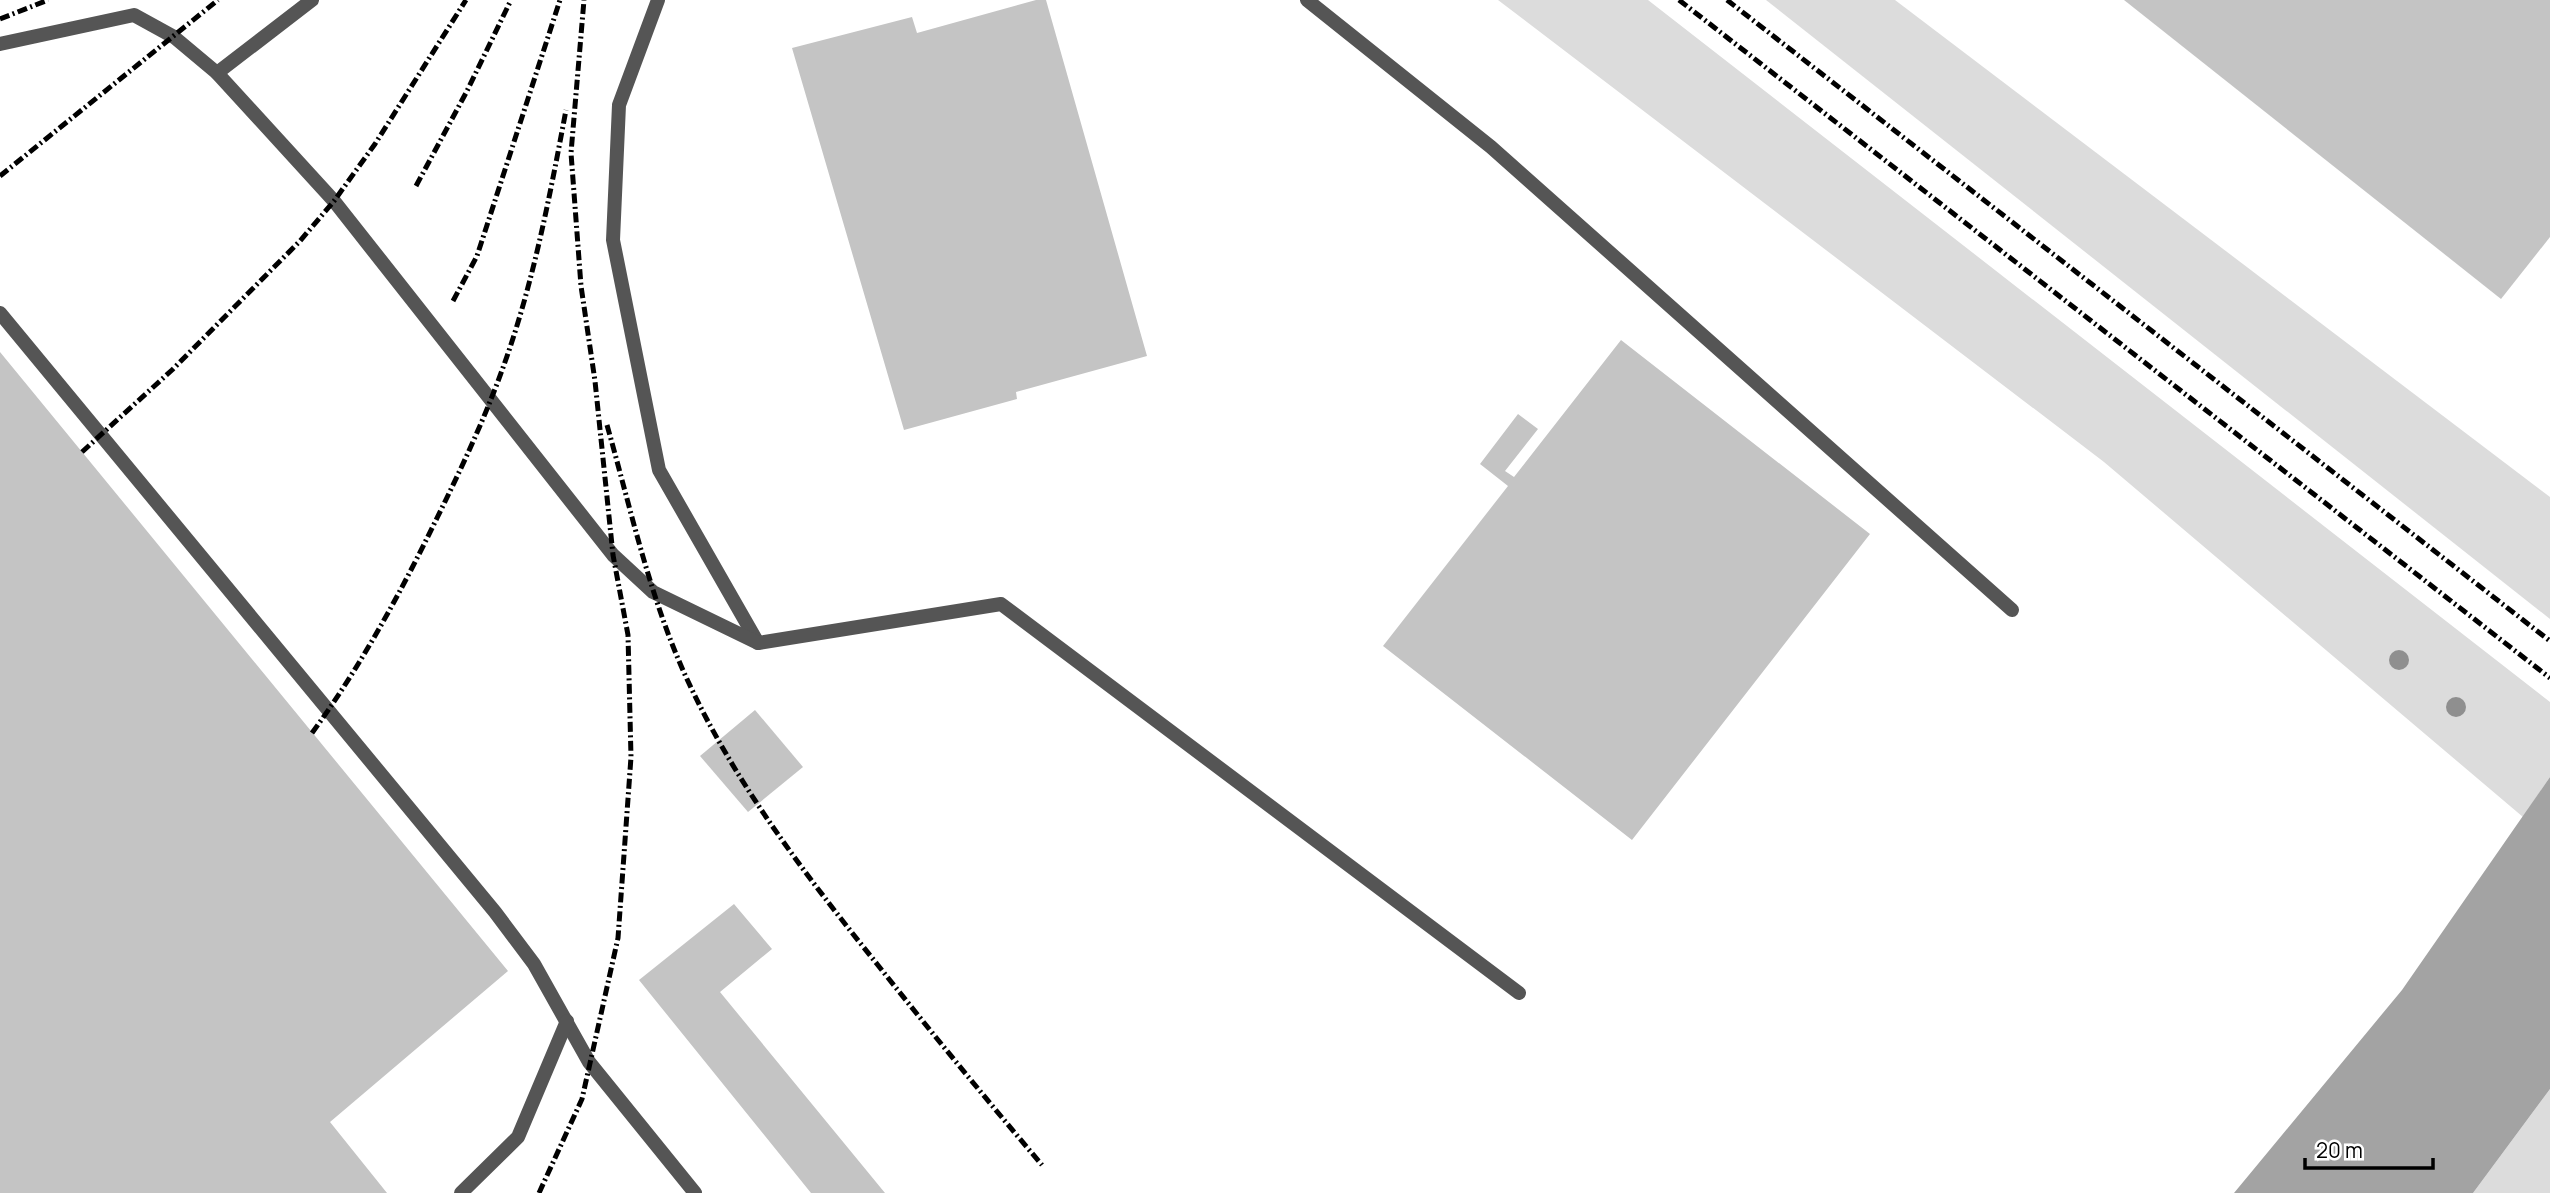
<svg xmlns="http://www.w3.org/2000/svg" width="2550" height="1193" font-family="Manrope,sans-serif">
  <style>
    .green { fill: #dcdcdc }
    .water { fill: #a3a3a3 }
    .building { fill: #c4c4c4 }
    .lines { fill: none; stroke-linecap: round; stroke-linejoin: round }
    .lane { stroke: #555; stroke-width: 14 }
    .rail { stroke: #000; stroke-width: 5; stroke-dasharray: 10 3.5 2 3.5; stroke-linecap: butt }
    .tree { fill: #8f8f8f }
  </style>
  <rect width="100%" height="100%" fill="#fff"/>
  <g class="green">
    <path d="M1498,0H1648L2550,702V777L2523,817L2104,462Z"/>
    <path d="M1766,0H1895L2550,497V619Z"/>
    <path d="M2550,1089V1193H2473Z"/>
  </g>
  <path class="water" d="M2550,777V1089L2473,1193H2234L2402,990Z"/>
  <g class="building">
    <path d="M1036,0H1046L1147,356L1016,392L1017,399L904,430L792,48L912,17L917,33Z"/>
    <path d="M2124,0H2550V237L2501,299Z"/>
    <path d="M1621,340L1870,534L1632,840L1383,646L1508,486L1480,464L1518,414L1538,429L1505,471L1514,477Z"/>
    <path d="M0,352L508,971L330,1122L387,1193H0Z"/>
    <path d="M755,710L803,767L748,812L700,756Z"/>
    <path d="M734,904L772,949L720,992L885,1193H811L639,980Z"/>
  </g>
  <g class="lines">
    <g class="lane">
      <path d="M658,0L619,105L613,240L659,470L758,643"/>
      <path d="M1307,0L1491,147L2012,610"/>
      <path d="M0,44L134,15L174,37L217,73L334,201L613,555L653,592L758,643L1001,604L1519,993"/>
      <path d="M217,73L312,0"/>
      <path d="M0,313L495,912L534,964L589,1062L695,1193"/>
      <path d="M461,1193L518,1137L567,1021"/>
    </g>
    <g class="rail">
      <path d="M1679,0L2550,678"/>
      <path d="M1727,0L2550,641"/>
      <path d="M0,19L48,0"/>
      <path d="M0,176L218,0"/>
      <path d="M416,186L467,91L511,0"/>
      <path d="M453,301L477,256L560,0"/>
      <path d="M607,425C630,506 648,590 682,668C730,777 803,872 877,964C931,1032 986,1099 1042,1165"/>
      <path d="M82,452L172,370L300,241L334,201L375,144L466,0"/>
      <path d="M312,733C361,666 401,592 437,518C462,467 486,416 505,362C534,280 550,195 566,110"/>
      <path d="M539,1193L582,1099L618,938L631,757L628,635L613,555L595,381L581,286L571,153L584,0"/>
    </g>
  </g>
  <g class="tree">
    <circle cx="2399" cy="660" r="10"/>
    <circle cx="2456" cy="707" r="10"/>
  </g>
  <path d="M2305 1158v10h128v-10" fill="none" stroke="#000000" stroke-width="3.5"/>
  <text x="2316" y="1158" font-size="21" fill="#000000" stroke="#ffffff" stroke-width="5" paint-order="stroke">20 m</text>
</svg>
